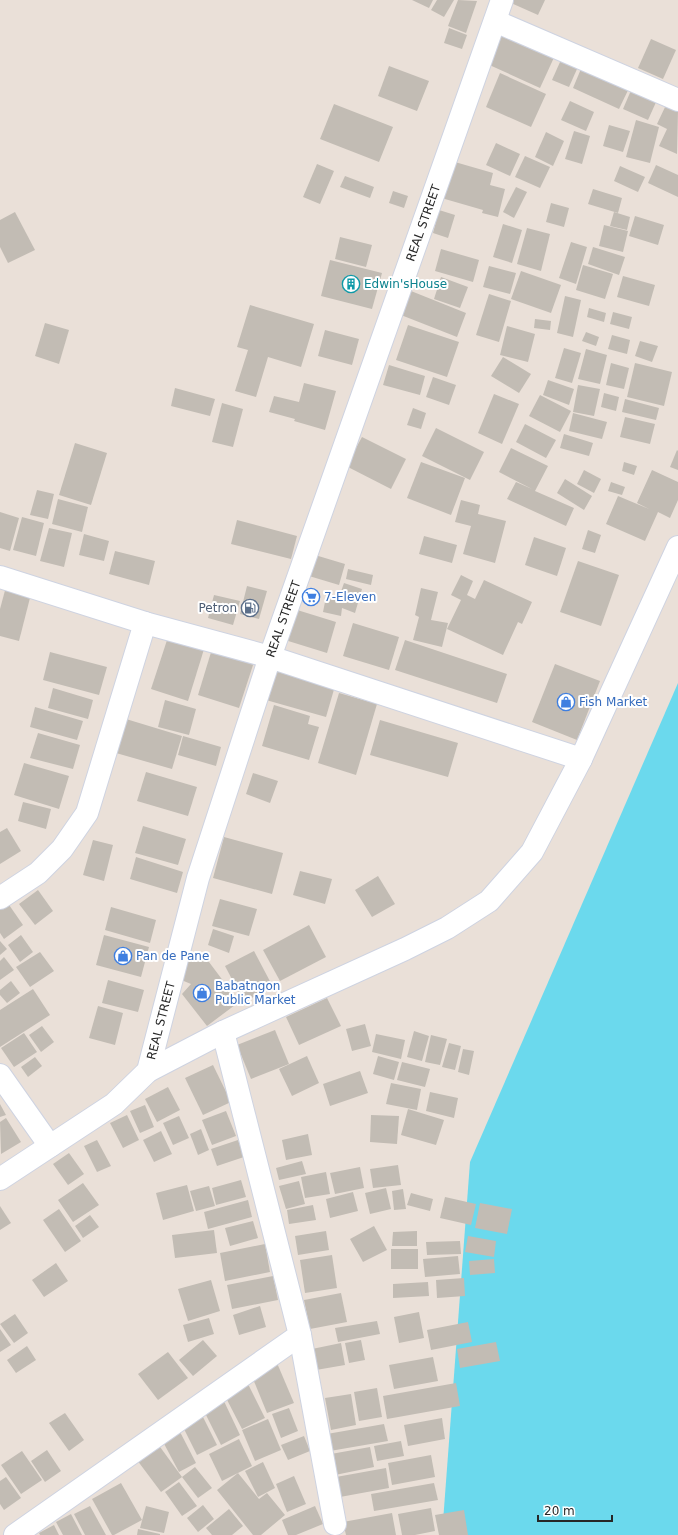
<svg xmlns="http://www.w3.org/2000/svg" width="678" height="1535" font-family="'DejaVu Sans',sans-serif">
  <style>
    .water { fill: #6bd9ed }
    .building { fill: #c2bcb4 }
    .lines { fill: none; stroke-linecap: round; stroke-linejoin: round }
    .minor-casing { stroke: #ced3e1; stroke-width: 24 }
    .minor { stroke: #fff; stroke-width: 22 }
    .labels { text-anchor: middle; stroke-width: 4; stroke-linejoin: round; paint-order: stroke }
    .street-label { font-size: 12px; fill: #272727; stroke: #fff }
    .culture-label { font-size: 12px; fill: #0d838f; stroke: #fff; text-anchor: start }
    .shop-label { font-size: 12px; fill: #366cbe; stroke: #fff; text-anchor: start }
    .service-label { font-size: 12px; fill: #4e5e75; stroke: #fff; text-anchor: end }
  </style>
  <rect width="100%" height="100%" fill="#eae0d8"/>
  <path class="water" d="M678,683V1535H442L470,1162Z"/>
  <g class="building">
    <path d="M412,0H433L429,8Z"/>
    <path d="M437,0H454L444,17L431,10Z"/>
    <path d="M458,0L477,1L466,33L448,26Z"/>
    <path d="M512,0H545L538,15L511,3Z"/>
    <path d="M449,28L467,35L462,49L444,43Z"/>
    <path d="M501,29L557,51L540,88L485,63Z"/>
    <path d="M651,39L676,50L663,79L638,68Z"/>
    <path d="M564,53L581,60L569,87L552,80Z"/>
    <path d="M583,64L631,84L619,109L573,88Z"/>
    <path d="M389,66L429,81L417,111L378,96Z"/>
    <path d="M500,73L546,94L531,127L486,107Z"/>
    <path d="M632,88L657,100L648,120L623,109Z"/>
    <path d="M570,101L594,112L586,131L561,120Z"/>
    <path d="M334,104L393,127L379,162L320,139Z"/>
    <path d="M666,105L678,110L677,154L659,146L667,129L657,124Z"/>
    <path d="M636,120L659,127L650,163L626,157Z"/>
    <path d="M609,125L630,131L623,152L603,146Z"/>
    <path d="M574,131L590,136L582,164L565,159Z"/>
    <path d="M546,132L564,141L553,166L535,157Z"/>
    <path d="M496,143L520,154L510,176L486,165Z"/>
    <path d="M525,156L550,167L540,188L515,177Z"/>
    <path d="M448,160L493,173L490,185L505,189L498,217L482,213L483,210L438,197Z"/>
    <path d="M317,164L334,171L320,204L303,197Z"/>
    <path d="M656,165L678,175V197L648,183Z"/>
    <path d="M620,166L645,177L638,192L614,181Z"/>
    <path d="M345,176L374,187L370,198L340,187Z"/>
    <path d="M516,187L527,192L514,218L503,212Z"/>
    <path d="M593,189L622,198L618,213L588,204Z"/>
    <path d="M393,191L408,196L404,208L389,203Z"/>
    <path d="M551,203L569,208L564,227L546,222Z"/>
    <path d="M439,210L455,215L448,238L433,233Z"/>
    <path d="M15,212L35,250L8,263L0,247V220Z"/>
    <path d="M614,212L630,217L627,230L610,226Z"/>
    <path d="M635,216L664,225L658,245L629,236Z"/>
    <path d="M503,224L522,230L512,263L493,257Z"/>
    <path d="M604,225L628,231L623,252L599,246Z"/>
    <path d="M527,228L550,234L541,271L517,264Z"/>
    <path d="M340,237L372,245L366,267L335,259Z"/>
    <path d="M571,242L587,247L576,284L559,278Z"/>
    <path d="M593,247L625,257L619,275L588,264Z"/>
    <path d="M441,249L479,260L473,282L435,271Z"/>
    <path d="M330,260L382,273L372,309L321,296Z"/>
    <path d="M583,265L613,274L605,299L576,290Z"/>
    <path d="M489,266L516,273L510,294L483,287Z"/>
    <path d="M521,271L561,285L551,313L511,299Z"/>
    <path d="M623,276L655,285L649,306L617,297Z"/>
    <path d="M441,277L468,287L460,308L434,299Z"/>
    <path d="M411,291L466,313L457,337L401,315Z"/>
    <path d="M489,294L511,301L499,342L476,335Z"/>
    <path d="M565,296L581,300L573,337L557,333Z"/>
    <path d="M250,305L314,324L301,367L268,357L256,397L235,391L248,350L237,347Z"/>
    <path d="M589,308L606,313L604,322L587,317Z"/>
    <path d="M613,312L632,317L629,329L610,324Z"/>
    <path d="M535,319L551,321L550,330L534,328Z"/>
    <path d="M45,323L69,330L59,364L35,356Z"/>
    <path d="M408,325L459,342L447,377L396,360Z"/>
    <path d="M507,326L535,334L528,362L500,355Z"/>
    <path d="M325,330L359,339L352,365L318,356Z"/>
    <path d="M586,332L599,337L596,346L582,341Z"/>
    <path d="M612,335L630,340L627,354L608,349Z"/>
    <path d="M640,341L658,346L652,362L635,356Z"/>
    <path d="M564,348L581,353L572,383L555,378Z"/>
    <path d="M586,349L607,355L600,384L578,379Z"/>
    <path d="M503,357L531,374L519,393L491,376Z"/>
    <path d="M611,363L629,368L624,389L606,385Z"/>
    <path d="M635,363L672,372L664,406L627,397Z"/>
    <path d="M389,365L425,376L420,395L383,385Z"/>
    <path d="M433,377L456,385L449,405L426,397Z"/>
    <path d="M548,380L574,389L569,405L543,395Z"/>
    <path d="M304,383L336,391L325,430L294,421L295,419L269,412L274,396L299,402Z"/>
    <path d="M578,385L600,389L594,416L573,412Z"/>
    <path d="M175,388L215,399L210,416L171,406Z"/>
    <path d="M604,393L619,397L616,411L601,407Z"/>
    <path d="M494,394L519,404L502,444L478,433Z"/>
    <path d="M540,395L571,411L560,432L529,416Z"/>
    <path d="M625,399L659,408L656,420L622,412Z"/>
    <path d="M222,403L243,409L233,447L212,442Z"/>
    <path d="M413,408L426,413L421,429L407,425Z"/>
    <path d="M573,413L607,422L602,439L569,431Z"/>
    <path d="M625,417L655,424L650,444L620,437Z"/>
    <path d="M525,424L556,440L546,458L516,442Z"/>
    <path d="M436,428L484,452L470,480L422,456Z"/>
    <path d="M564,434L593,443L589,456L560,448Z"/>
    <path d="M362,437L406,459L391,489L346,466Z"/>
    <path d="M75,443L107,453L91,505L59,495Z"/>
    <path d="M511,448L548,466L535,491L574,508L566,526L507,499L516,482L532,489L499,472Z"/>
    <path d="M677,450L678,451V470L670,467Z"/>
    <path d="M421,462L465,478L451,515L407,498Z"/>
    <path d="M624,462L637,466L634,475L622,471Z"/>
    <path d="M584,470L601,479L594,493L577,484Z"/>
    <path d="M652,470L678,482V500L670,518L658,512L645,541L606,524L618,496L649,509L637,503Z"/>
    <path d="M565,479L592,496L584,510L557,493Z"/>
    <path d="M611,482L625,487L622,495L608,491Z"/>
    <path d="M37,490L54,494L48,519L30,515Z"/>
    <path d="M58,499L88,507L82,532L52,524Z"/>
    <path d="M461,500L480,505L478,514L506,521L495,563L463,554L471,526L455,522Z"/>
    <path d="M0,512L19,518L10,551L0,548Z"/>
    <path d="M22,517L44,523L36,556L13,550Z"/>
    <path d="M237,520L297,536L291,559L231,544Z"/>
    <path d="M49,528L72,533L64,567L40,561Z"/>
    <path d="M588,530L601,535L595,553L582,549Z"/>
    <path d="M84,534L109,541L104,561L79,555Z"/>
    <path d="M424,536L457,545L452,563L419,554Z"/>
    <path d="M534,537L566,548L557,576L525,565Z"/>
    <path d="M115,551L155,561L149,585L109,574Z"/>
    <path d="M315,555L345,564L339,585L309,576Z"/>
    <path d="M578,561L619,575L601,626L560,612Z"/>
    <path d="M348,569L373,575L371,585L346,579Z"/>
    <path d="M461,575L473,581L467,595L475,599L484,580L532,602L522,624L518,622L503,655L447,629L461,600L451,595Z"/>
    <path d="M7,583L32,590L19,641L0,636V609Z"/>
    <path d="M344,583L362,589L355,613L342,608L341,616L323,612L326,597L338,600Z"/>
    <path d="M247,586L267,591L259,619L240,614Z"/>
    <path d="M421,588L438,592L431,620L448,623L442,647L413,640L419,617L415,615Z"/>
    <path d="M214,595L240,601L233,625L208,618Z"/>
    <path d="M294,609L336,622L327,653L285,640Z"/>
    <path d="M353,623L399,637L389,670L343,656Z"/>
    <path d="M169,634L205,646L188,701L151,689Z"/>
    <path d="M405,640L507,674L497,703L395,670Z"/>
    <path d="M212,649L254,662L239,708L198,695Z"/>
    <path d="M50,652L107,667L99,695L43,680Z"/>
    <path d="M555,664L600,681L577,740L532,722Z"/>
    <path d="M275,669L335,686L326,717L266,700Z"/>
    <path d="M53,688L93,700L88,719L48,708Z"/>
    <path d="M339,693L377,704L356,775L318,763Z"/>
    <path d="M165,700L196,709L189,735L158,727Z"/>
    <path d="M274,705L310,716L308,724L319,727L309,760L262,746Z"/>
    <path d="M35,707L83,721L77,740L30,727Z"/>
    <path d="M126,719L182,736L172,769L116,753Z"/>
    <path d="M380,720L458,743L448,777L370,755Z"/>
    <path d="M38,733L80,745L73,769L30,758Z"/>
    <path d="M183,736L221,747L216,766L178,755Z"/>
    <path d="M24,763L69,776L59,809L14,795Z"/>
    <path d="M146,772L197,787L188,816L137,801Z"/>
    <path d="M253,773L278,781L270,803L246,794Z"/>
    <path d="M23,802L51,809L46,829L18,821Z"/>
    <path d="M143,826L186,839L178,865L135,853Z"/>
    <path d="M7,828L21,851L0,864V832Z"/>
    <path d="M224,837L283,853L272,894L213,878Z"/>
    <path d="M93,840L113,845L104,881L83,875Z"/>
    <path d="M136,857L183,872L177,893L130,879Z"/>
    <path d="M300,871L332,879L325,904L293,895Z"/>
    <path d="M378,876L395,904L372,917L355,890Z"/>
    <path d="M38,890L53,911L35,925L19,904Z"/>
    <path d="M220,899L257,909L249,936L212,926Z"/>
    <path d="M7,902L23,925L4,939L0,933V907Z"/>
    <path d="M111,907L156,920L150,943L105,930Z"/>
    <path d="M309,925L326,957L280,981L263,950Z"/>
    <path d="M213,929L234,936L229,953L208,945Z"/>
    <path d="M21,935L33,952L20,962L8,945Z"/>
    <path d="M104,935L149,947L141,977L96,965Z"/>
    <path d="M0,941L7,949L0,955Z"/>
    <path d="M254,951L273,987L244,1002L225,966Z"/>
    <path d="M40,952L54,971L30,987L16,967Z"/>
    <path d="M181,952L201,959L200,962L206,958L239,1002L207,1026L182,994L191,984L174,977Z"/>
    <path d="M4,957L14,970L0,980V961Z"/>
    <path d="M108,980L144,990L138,1012L102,1003Z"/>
    <path d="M11,981L20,993L7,1003L0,995V990Z"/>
    <path d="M33,989L50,1015L0,1047V1010Z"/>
    <path d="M327,998L341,1026L299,1045L286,1017Z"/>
    <path d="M98,1006L123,1013L115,1045L89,1038Z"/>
    <path d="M365,1024L371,1046L352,1051L346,1029Z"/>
    <path d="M42,1026L54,1042L41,1052L29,1035Z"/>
    <path d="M275,1030L289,1064L251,1079L237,1045Z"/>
    <path d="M414,1031L429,1036L422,1061L407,1057Z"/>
    <path d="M24,1033L37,1052L14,1067L1,1048Z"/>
    <path d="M376,1034L405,1040L401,1059L372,1052Z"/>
    <path d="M431,1035L447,1039L440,1065L425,1062Z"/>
    <path d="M449,1043L461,1046L455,1070L442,1067Z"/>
    <path d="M463,1049L474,1051L469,1075L458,1072Z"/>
    <path d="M307,1056L319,1083L292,1096L279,1069Z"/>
    <path d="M378,1056L399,1062L394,1080L373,1074Z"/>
    <path d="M35,1057L42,1066L28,1077L21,1067Z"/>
    <path d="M402,1062L430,1069L425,1087L397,1080Z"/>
    <path d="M213,1065L231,1102L203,1115L185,1078Z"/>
    <path d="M360,1071L368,1093L330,1106L323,1084Z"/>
    <path d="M391,1083L421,1089L417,1110L386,1104Z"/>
    <path d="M168,1087L180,1110L157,1122L145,1099Z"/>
    <path d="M430,1092L458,1098L454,1118L426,1111Z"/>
    <path d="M0,1104L6,1115L0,1117Z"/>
    <path d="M145,1105L154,1127L140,1133L130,1111Z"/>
    <path d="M408,1109L444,1120L436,1145L401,1135Z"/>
    <path d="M226,1111L236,1136L212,1145L202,1120Z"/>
    <path d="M127,1115L139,1140L123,1148L110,1123Z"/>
    <path d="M371,1115L399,1116L397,1144L370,1142Z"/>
    <path d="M179,1116L189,1138L173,1145L163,1123Z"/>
    <path d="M6,1118L21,1142L1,1154L0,1122Z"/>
    <path d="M201,1129L209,1150L198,1155L190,1134Z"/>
    <path d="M161,1131L172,1154L154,1162L143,1140Z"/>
    <path d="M308,1134L312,1155L286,1160L282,1140Z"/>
    <path d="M97,1140L111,1166L97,1172L84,1146Z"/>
    <path d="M238,1140L244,1157L217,1166L211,1149Z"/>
    <path d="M69,1153L84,1174L68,1185L53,1164Z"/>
    <path d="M302,1161L306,1174L279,1180L276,1168Z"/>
    <path d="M398,1165L401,1185L373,1188L370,1169Z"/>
    <path d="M360,1167L364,1188L335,1194L330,1173Z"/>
    <path d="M326,1172L330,1194L305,1198L301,1177Z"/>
    <path d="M241,1180L246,1197L216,1205L212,1188Z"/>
    <path d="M299,1181L305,1204L286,1209L279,1186Z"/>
    <path d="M83,1183L99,1205L73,1222L58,1200Z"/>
    <path d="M187,1185L194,1211L163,1220L156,1193Z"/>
    <path d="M209,1186L215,1206L196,1211L190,1191Z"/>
    <path d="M386,1188L391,1209L370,1214L365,1193Z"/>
    <path d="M403,1189L406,1209L394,1210L392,1191Z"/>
    <path d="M353,1192L358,1211L330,1218L326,1199Z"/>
    <path d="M411,1193L433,1199L430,1211L407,1205Z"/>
    <path d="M445,1197L476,1204L471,1225L440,1218Z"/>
    <path d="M248,1200L252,1217L208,1229L204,1212Z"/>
    <path d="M480,1203L512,1209L507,1234L475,1228Z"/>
    <path d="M313,1205L316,1220L289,1224L287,1210Z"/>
    <path d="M0,1206L11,1223L0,1230Z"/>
    <path d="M59,1209L81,1241L65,1252L43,1220Z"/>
    <path d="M90,1215L99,1227L83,1238L75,1226Z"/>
    <path d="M253,1221L258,1238L230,1246L225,1228Z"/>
    <path d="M374,1226L387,1250L363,1262L350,1239Z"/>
    <path d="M214,1230L217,1253L175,1258L172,1235Z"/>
    <path d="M326,1231L329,1250L298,1255L295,1236Z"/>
    <path d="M417,1231V1246H392L393,1232Z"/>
    <path d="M468,1236L496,1241L494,1257L465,1252Z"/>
    <path d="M460,1241L461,1254L427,1255L426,1242Z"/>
    <path d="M265,1244L270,1272L225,1281L220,1253Z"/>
    <rect x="391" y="1249" width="27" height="20"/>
    <path d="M332,1255L337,1288L305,1293L300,1260Z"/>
    <path d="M458,1256L460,1274L425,1277L423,1259Z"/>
    <path d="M494,1259L495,1273L470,1275L469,1261Z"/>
    <path d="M56,1263L68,1281L44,1297L32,1280Z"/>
    <path d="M273,1276L278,1300L232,1309L227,1285Z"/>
    <path d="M464,1278L465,1296L437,1298L436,1280Z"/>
    <path d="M211,1280L220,1311L188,1321L178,1289Z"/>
    <path d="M428,1282L429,1296L393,1298V1284Z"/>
    <path d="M341,1293L347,1322L310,1329L304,1300Z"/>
    <path d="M260,1306L266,1327L239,1335L233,1315Z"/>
    <path d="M419,1312L424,1338L399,1343L394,1317Z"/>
    <path d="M15,1314L28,1333L14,1343L0,1324Z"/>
    <path d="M209,1318L214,1334L188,1342L183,1325Z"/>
    <path d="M377,1321L380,1334L338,1342L335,1328Z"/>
    <path d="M468,1322L472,1342L431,1350L427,1330Z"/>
    <path d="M0,1329L11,1345L0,1352Z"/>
    <path d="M203,1340L217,1356L193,1376L179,1360Z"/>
    <path d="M361,1340L365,1360L349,1363L345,1343Z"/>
    <path d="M496,1342L500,1361L460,1368L457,1349Z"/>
    <path d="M341,1343L345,1365L316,1370L312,1349Z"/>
    <path d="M27,1346L36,1360L16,1373L7,1360Z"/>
    <path d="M168,1352L188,1378L158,1400L138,1374Z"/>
    <path d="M433,1357L438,1381L394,1389L389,1365Z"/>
    <path d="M277,1363L294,1403L267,1413L251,1374Z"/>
    <path d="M247,1382L265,1418L242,1429L224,1394Z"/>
    <path d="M456,1383L460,1406L387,1419L383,1396Z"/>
    <path d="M377,1388L382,1417L359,1421L354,1392Z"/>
    <path d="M351,1394L356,1425L331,1430L325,1398Z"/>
    <path d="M222,1397L240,1435L221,1445L202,1407Z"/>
    <path d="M289,1408L298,1431L281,1438L272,1414Z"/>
    <path d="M65,1413L84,1440L69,1451L49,1423Z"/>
    <path d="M201,1413L217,1445L197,1455L181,1423Z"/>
    <path d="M442,1418L445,1439L408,1446L404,1425Z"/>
    <path d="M268,1419L281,1450L255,1461L242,1430Z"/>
    <path d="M384,1424L388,1441L330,1451L327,1434Z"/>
    <path d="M178,1428L196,1463L179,1472L161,1438Z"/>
    <path d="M304,1436L310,1451L288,1460L281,1445Z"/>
    <path d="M239,1439L252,1466L222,1481L209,1454Z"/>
    <path d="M155,1440L182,1477L161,1492L134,1456Z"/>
    <path d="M401,1441L404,1456L377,1461L374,1446Z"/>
    <path d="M370,1447L374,1467L335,1475L331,1454Z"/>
    <path d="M47,1450L61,1471L45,1482L31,1461Z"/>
    <path d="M22,1451L42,1480L21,1494L1,1465Z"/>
    <path d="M431,1455L435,1477L392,1485L388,1463Z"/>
    <path d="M263,1462L275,1488L258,1497L245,1471Z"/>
    <path d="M195,1467L212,1488L198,1498L182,1477Z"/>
    <path d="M386,1468L389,1488L340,1497L336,1477Z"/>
    <path d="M238,1473L259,1499L267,1493L285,1515L261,1535H253L217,1490Z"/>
    <path d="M294,1476L306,1504L287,1512L276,1484Z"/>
    <path d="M6,1477L21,1498L4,1510L0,1504V1481Z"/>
    <path d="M179,1482L197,1506L182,1516L165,1492Z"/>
    <path d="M121,1483L142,1520L114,1535H112L92,1499Z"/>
    <path d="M434,1483L438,1500L374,1511L371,1494Z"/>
    <path d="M203,1505L214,1519L198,1532L187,1518Z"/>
    <path d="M90,1506L106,1535H85L74,1514Z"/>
    <path d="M146,1506L169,1512L164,1533L140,1528Z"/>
    <path d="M315,1506L323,1524L296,1535H288L282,1520Z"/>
    <path d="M431,1508L435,1531L415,1535H402L398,1514Z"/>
    <path d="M229,1509L243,1526L232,1535H212L206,1528Z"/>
    <path d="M464,1510L468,1535H439L435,1515Z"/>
    <path d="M392,1513L396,1535H346L343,1522Z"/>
    <path d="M71,1514L82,1535H63L56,1522Z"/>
    <path d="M54,1525L59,1535H40L39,1533Z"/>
    <path d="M138,1529L160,1534V1535H137Z"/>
  </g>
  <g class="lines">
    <defs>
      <g id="minor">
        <path d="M495,21L678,100"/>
        <path d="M0,577L145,623L270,657L581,759"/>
        <path d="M0,898L38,873L62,849L87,813L145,623"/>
        <path d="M223,1032L405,949L447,928L489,901L532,852L581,759L678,547"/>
        <path d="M0,1075L50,1146"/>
        <path id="s1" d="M0,1179L114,1104L148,1071L198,878L270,657L502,0"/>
        <path d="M300,1335L335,1524"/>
        <path d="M15,1535L300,1335L223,1032L148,1071"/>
      </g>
    </defs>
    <use href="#minor" class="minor-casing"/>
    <use href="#minor" class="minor"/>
  </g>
  <defs>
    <symbol id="building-ring" viewBox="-11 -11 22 22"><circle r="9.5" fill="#fff" stroke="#0f9aa8" stroke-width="1.5"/><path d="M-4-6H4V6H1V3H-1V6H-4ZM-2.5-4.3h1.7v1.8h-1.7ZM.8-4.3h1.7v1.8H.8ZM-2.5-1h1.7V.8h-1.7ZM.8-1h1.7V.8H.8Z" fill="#0f9aa8"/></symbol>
    <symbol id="supermarket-ring" viewBox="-11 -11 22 22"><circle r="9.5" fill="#fff" stroke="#3f7fe0" stroke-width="1.5"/><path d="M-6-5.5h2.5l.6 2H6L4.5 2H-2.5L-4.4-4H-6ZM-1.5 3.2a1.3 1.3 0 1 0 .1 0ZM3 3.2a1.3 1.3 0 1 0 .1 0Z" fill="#3f7fe0"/></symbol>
    <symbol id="fuel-ring" viewBox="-11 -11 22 22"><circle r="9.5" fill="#fff" stroke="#5c6f8a" stroke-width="1.5"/><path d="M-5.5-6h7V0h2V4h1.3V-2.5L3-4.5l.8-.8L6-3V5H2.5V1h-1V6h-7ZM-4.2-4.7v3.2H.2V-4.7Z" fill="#5c6f8a"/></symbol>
    <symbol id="shop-ring" viewBox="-11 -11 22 22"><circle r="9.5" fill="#fff" stroke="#3f7fe0" stroke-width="1.5"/><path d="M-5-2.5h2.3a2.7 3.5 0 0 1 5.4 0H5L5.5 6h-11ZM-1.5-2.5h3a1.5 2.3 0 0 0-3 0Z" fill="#3f7fe0"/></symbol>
  </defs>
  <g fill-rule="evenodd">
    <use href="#building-ring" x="341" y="274" width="20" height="20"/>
    <use href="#supermarket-ring" x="301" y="587" width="20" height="20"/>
    <use href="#fuel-ring" x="240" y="598" width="20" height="20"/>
    <use href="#shop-ring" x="556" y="692" width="20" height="20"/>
    <use href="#shop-ring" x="113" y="946" width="20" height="20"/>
    <use href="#shop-ring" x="192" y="983" width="20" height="20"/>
  </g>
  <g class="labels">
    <g class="street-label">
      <text dy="4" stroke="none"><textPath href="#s1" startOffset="1076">REAL STREET</textPath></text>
      <text dy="4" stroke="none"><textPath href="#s1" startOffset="656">REAL STREET</textPath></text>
      <text dy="4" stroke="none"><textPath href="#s1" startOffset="236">REAL STREET</textPath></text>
    </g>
    <g class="culture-label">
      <text x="364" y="288">Edwin'sHouse</text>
    </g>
    <g class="shop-label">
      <text x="324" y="601">7-Eleven</text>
      <text x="579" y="706">Fish Market</text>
      <text x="136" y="960">Pan de Pane</text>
      <text x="215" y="990">Babatngon<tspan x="215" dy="14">Public Market</tspan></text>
    </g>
    <g class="service-label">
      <text x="237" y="612">Petron</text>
    </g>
  </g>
  <path d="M538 1515v6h74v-6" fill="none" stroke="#272727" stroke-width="2"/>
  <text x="544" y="1515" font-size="12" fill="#272727" stroke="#ffffff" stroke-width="3" paint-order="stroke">20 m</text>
</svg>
